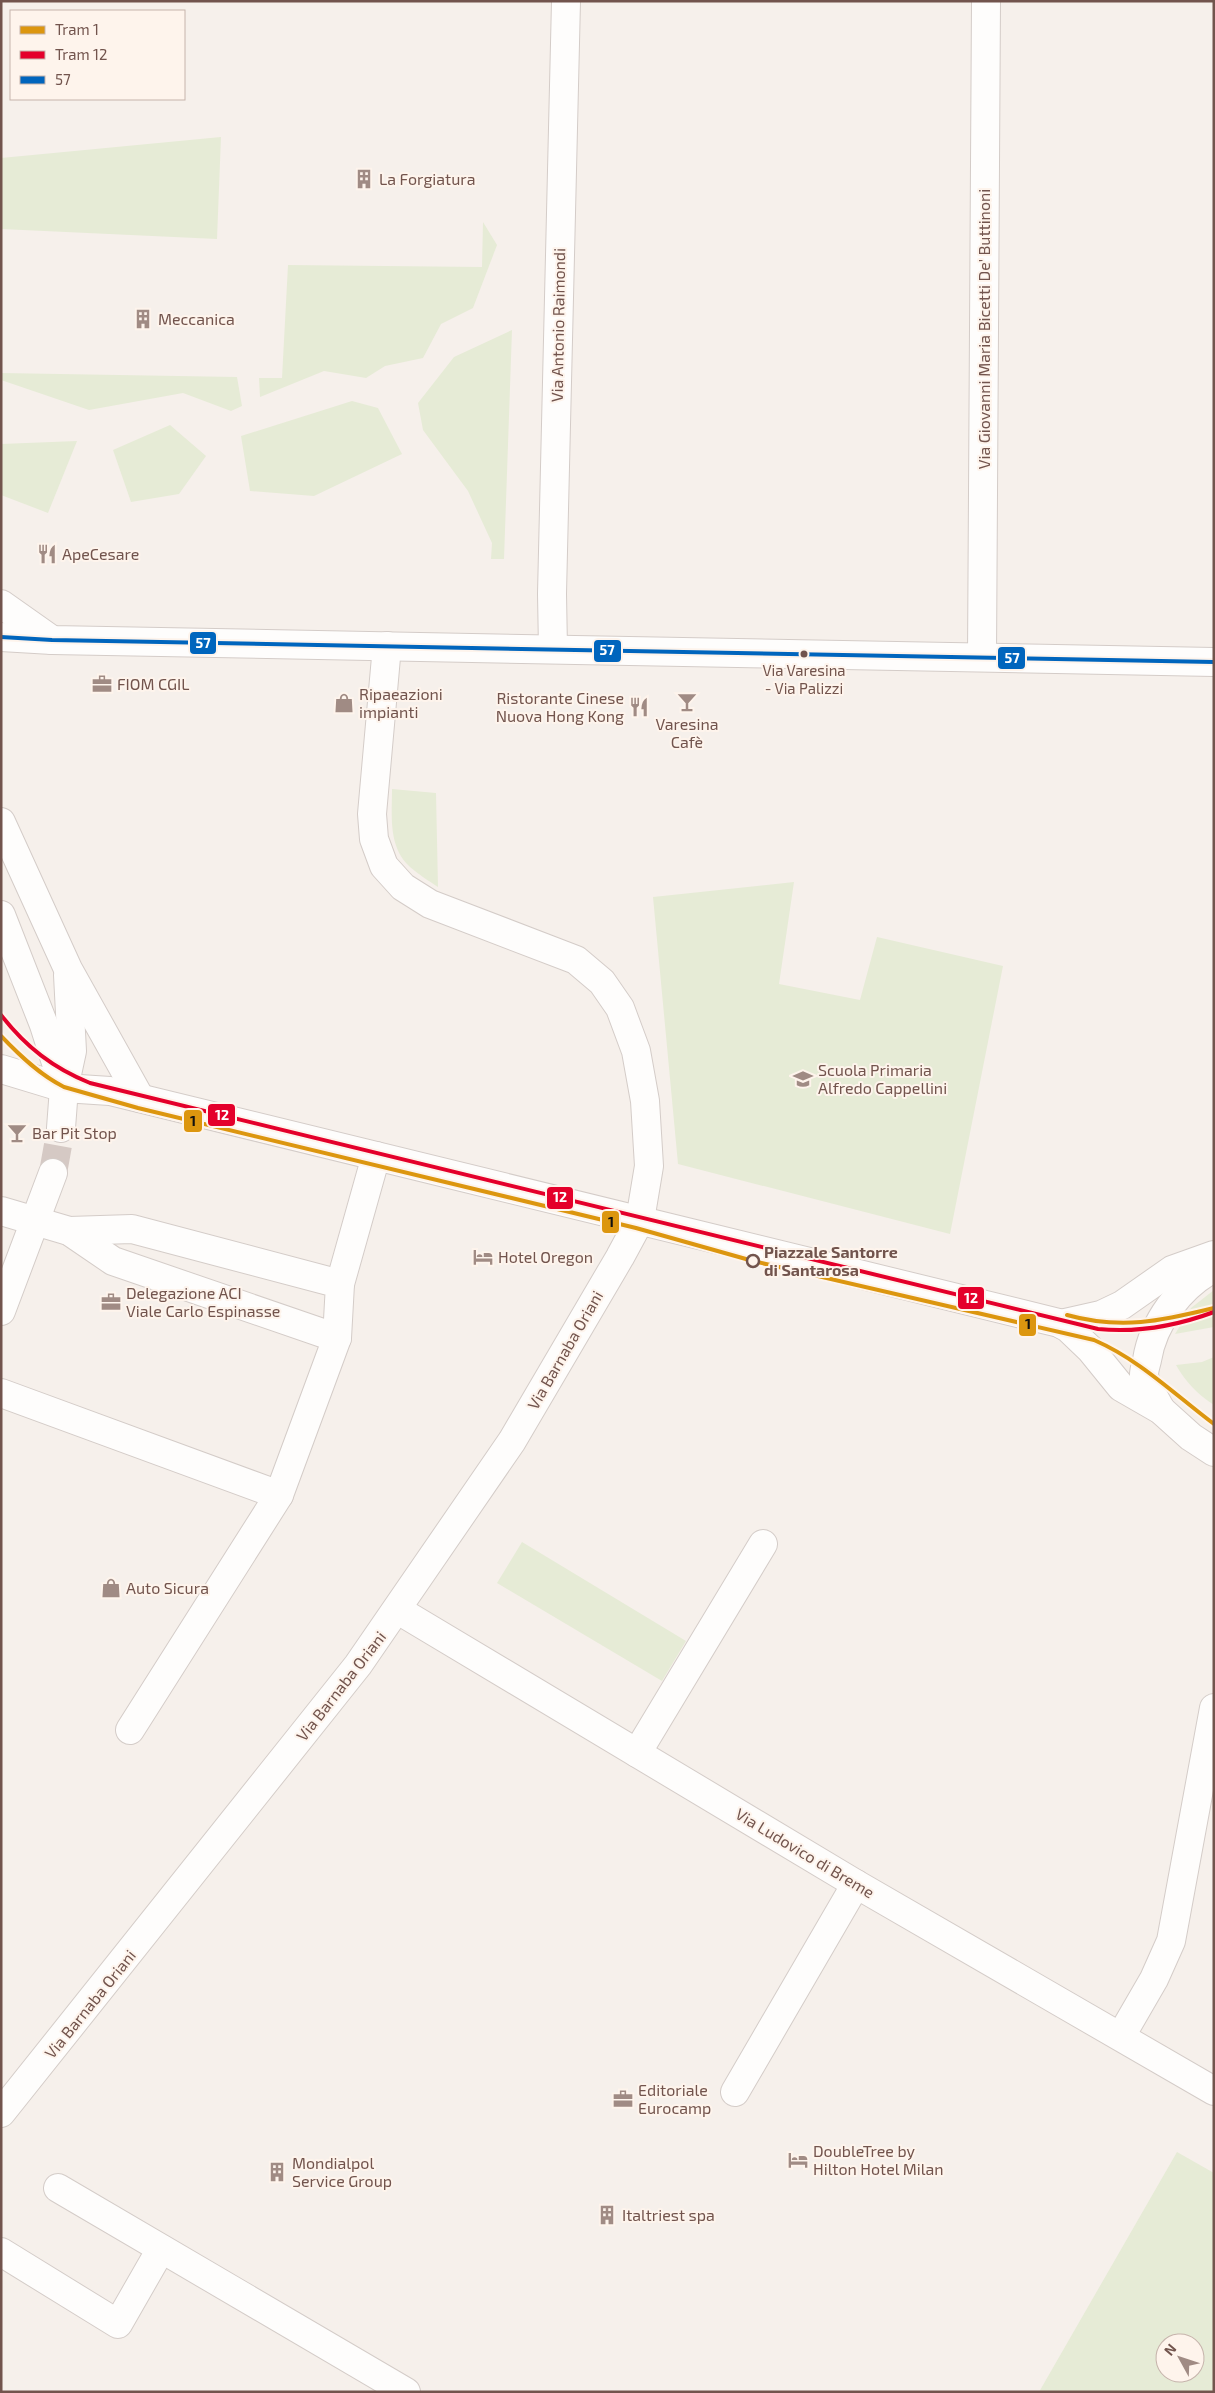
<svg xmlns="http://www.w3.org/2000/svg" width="1215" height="2393" font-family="'Exo 2',sans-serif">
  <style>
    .green { fill: #e6ebd6; fill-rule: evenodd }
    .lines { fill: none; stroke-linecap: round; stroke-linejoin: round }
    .minor-tunnel { stroke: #d5c9c4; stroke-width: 28; stroke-dasharray: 28 14; stroke-linecap: butt }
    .minor-casing { stroke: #d4ccc8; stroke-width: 30 }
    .minor { stroke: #fefdfc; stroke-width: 28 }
    .bus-1-casing { stroke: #fef4ec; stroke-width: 8 }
    .bus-1 { stroke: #0065bd; stroke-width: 4 }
    .tram-1-casing { stroke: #fef4ec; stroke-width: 8 }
    .tram-2-casing { stroke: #fef4ec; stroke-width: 8 }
    .tram-1 { stroke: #dc960f; stroke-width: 4 }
    .tram-2 { stroke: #e4002b; stroke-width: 4 }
    .bus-dot { fill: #72544d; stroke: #fef4ec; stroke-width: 2 }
    .stop-dot { fill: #fef4ec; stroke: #72544d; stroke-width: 2.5 }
    .labels { text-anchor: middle; stroke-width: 4; stroke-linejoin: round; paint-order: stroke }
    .bus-label { font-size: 15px; fill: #72544d; stroke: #fef4ec }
    .poi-label { font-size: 16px; fill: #72544d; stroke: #fef4ec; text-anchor: start }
    .street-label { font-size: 16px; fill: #72544d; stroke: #fef4ec }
    .stop-label { font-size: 16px; font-weight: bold; fill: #72544d; stroke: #fef4ec; text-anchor: start }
    .line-badge { stroke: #fef4ec; stroke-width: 2 }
    .badge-label { font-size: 14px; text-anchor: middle; font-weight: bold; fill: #fff }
    .pale-badge-label { font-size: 14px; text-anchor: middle; font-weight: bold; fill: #111 }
  </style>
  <rect width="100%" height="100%" fill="#f6f0eb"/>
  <g class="green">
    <path d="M221,137L217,239L1,229V158Z"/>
    <path d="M483,222L497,245L473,308L441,324L423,358L385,366L366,378L324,371L260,397L259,378H282L288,265L482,267Z"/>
    <path d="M512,330L504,559H491L492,543L468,491L423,430L418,403L454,357Z"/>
    <path d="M1,373L237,377L242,406L231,411L183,393L89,410L1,380Z"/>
    <path d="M352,401L378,408L402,454L314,496L250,491L241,436Z"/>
    <path d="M170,425L206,456L179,494L131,502L113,450Z"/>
    <path d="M77,441L48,513L1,495V444Z"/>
    <path d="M392,789L436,793L438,887C429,881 418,874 410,867C388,847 392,816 392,789Z"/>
    <path d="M794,882L779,984L860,1000L877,937L1003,966L950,1234L678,1164L653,897Z"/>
    <path d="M1214,1290V1327L1175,1334L1191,1308Z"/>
    <path d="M1214,1357V1405C1197,1394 1186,1382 1176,1365L1202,1362Z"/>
    <path d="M522,1542L686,1641L662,1681L497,1583Z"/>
    <path d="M1177,2152L1214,2173V2392H1039ZM1165,2343H1195V2373H1165Z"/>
  </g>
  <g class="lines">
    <path class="minor-tunnel" d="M53,1173L61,1128"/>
    <defs>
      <g id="minor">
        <path d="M1,604L52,640"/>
        <path d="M1,637L52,640L1214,662"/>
        <path d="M553,649L552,594L566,1"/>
        <path d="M982,657L986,1"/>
        <path d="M1,822L68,969L140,1098"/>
        <path d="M1,915L44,1025L64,1088"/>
        <path d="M1,1069L64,1088L110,1091L1059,1323L1068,1328L1091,1350L1121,1387L1161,1410L1191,1437L1214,1452"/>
        <path d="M61,1128L64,1088L72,1051L68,975"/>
        <path d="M1,1211L69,1231L113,1261L337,1338L279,1495L130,1730"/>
        <path d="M69,1231L132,1229L340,1284L337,1338"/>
        <path d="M340,1284L376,1156"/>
        <path d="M1,1311L53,1173"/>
        <path d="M1061,1324L1101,1315L1122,1305L1172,1270L1214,1255"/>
        <path d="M1,1393L279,1495"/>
        <path d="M1161,1410C1157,1402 1145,1383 1144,1375C1144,1370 1146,1364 1147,1360C1153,1322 1180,1286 1214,1268"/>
        <path d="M398,1610L856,1884L1214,2091"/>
        <path d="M637,1753L763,1544"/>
        <path d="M1121,2036L1154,1979L1171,1941L1214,1708"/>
        <path d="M735,2092L856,1884"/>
        <path d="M1,2113L358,1665L512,1441L620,1257L640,1220L649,1166L645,1101L636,1051L620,1008L602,982L576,960L430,904L403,887L384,866L374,839L372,814L387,646"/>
        <path d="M58,2188L406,2392"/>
        <path d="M1,2252L118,2324L161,2249"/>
      </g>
    </defs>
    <use href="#minor" class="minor-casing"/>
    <use href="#minor" class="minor"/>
    <defs>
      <path id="bus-1" d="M1,637L52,640L1214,662"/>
    </defs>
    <use href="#bus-1" class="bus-1-casing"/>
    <use href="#bus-1" class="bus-1"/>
    <defs>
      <g id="tram-1">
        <path d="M1,1036C20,1056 40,1075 64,1087L138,1108L636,1228L753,1261L1094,1340C1140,1360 1174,1394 1214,1424"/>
        <path d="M1067,1315C1121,1330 1161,1321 1214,1308"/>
      </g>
      <path id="tram-2" d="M1,1015C26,1047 53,1068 90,1083L1098,1329C1138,1333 1176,1326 1214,1312"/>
    </defs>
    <use href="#tram-1" class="tram-1-casing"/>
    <use href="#tram-2" class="tram-2-casing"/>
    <use href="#tram-1" class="tram-1"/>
    <use href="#tram-2" class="tram-2"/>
  </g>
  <defs>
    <symbol id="building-bare" viewBox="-9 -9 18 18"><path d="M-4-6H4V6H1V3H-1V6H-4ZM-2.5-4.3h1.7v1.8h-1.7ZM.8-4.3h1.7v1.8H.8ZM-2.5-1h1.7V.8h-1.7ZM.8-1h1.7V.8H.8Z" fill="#a08b84" stroke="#fef4ec" stroke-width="2.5" paint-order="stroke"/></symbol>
    <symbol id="restaurant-bare" viewBox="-9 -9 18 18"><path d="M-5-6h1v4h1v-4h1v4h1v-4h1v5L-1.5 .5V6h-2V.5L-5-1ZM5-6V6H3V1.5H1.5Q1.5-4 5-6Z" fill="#a08b84" stroke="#fef4ec" stroke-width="2.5" paint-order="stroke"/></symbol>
    <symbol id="office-bare" viewBox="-9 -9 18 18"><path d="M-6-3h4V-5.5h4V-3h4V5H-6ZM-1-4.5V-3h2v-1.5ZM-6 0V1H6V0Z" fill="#a08b84" stroke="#fef4ec" stroke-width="2.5" paint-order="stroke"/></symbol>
    <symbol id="bar-bare" viewBox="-9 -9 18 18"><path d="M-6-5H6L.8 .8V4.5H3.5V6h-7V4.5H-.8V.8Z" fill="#a08b84" stroke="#fef4ec" stroke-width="2.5" paint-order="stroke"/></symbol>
    <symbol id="shop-bare" viewBox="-9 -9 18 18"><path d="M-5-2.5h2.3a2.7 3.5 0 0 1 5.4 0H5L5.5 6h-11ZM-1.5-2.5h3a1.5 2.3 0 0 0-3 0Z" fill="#a08b84" stroke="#fef4ec" stroke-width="2.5" paint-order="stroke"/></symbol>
    <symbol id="school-bare" viewBox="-9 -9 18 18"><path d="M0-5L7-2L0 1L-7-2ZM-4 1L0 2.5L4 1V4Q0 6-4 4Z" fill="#a08b84" stroke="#fef4ec" stroke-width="2.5" paint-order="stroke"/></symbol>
    <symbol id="hotel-bare" viewBox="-9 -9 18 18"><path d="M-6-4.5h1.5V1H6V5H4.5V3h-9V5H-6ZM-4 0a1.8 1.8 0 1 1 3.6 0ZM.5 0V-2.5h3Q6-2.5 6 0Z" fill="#a08b84" stroke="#fef4ec" stroke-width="2.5" paint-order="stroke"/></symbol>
  </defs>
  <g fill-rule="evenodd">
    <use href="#building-bare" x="350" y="165" width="28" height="28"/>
    <use href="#building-bare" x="129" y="305" width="28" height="28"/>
    <use href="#restaurant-bare" x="33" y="540" width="28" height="28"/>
    <use href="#office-bare" x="88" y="670" width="28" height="28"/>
    <use href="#bar-bare" x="673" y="688" width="28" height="28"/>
    <use href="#shop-bare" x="330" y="689" width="28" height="28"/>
    <use href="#restaurant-bare" x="625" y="693" width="28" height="28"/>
    <use href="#school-bare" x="789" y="1065" width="28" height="28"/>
    <use href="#bar-bare" x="3" y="1119" width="28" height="28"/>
    <use href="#hotel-bare" x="469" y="1243" width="28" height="28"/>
    <use href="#office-bare" x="97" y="1288" width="28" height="28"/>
    <use href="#shop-bare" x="97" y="1574" width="28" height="28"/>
    <use href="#office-bare" x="609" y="2085" width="28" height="28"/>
    <use href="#hotel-bare" x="784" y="2146" width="28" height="28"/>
    <use href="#building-bare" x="263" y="2158" width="28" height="28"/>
    <use href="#building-bare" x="593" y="2201" width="28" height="28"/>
  </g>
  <circle class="bus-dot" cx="804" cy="654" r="4.5"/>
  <circle class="stop-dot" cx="753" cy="1261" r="6"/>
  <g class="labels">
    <g class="bus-label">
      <text x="804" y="676">Via Varesina<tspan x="804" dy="18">- Via Palizzi</tspan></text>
    </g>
    <g class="poi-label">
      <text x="379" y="185">La Forgiatura</text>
      <text x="158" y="325">Meccanica</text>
      <text x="62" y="560">ApeCesare</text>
      <text x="117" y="690">FIOM CGIL</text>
      <text x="359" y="700">Ripaeazioni<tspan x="359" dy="18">impianti</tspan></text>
      <text x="624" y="704" text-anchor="end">Ristorante Cinese<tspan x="624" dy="18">Nuova Hong Kong</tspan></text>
      <text x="687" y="730" text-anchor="middle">Varesina<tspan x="687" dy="18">Cafè</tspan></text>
      <text x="818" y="1076">Scuola Primaria<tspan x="818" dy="18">Alfredo Cappellini</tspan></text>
      <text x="32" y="1139">Bar Pit Stop</text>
      <text x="498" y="1263">Hotel Oregon</text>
      <text x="126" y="1299">Delegazione ACI<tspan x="126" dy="18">Viale Carlo Espinasse</tspan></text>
      <text x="126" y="1594">Auto Sicura</text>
      <text x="638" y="2096">Editoriale<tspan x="638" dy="18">Eurocamp</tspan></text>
      <text x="813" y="2157">DoubleTree by<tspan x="813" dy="18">Hilton Hotel Milan</tspan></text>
      <text x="292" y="2169">Mondialpol<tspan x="292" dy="18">Service Group</tspan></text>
      <text x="622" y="2221">Italtriest spa</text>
    </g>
    <g class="street-label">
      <text transform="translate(558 325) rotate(-89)" y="6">Via Antonio Raimondi</text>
      <text transform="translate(984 329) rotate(-90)" y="6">Via Giovanni Maria Bicetti De' Buttinoni</text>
      <text transform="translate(565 1350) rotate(-60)" y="6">Via Barnaba Oriani</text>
      <text transform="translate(341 1686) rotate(-52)" y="6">Via Barnaba Oriani</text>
      <text transform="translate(805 1853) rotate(31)" y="6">Via Ludovico di Breme</text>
      <text transform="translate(90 2004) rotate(-51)" y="6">Via Barnaba Oriani</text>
    </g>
    <g class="stop-label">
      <text x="764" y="1258">Piazzale Santorre<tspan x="764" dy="18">di Santarosa</tspan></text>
    </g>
  </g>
  <g class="line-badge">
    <rect x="189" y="631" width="28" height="24" rx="5" fill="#0065bd"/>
    <rect x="593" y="639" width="29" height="24" rx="5" fill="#0065bd"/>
    <rect x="997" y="646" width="29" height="24" rx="5" fill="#0065bd"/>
    <rect x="207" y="1103" width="29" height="24" rx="5" fill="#e4002b"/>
    <rect x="183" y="1109" width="20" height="24" rx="5" fill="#dc960f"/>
    <rect x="546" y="1186" width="28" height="24" rx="5" fill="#e4002b"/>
    <rect x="601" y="1210" width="19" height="24" rx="5" fill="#dc960f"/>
    <rect x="957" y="1286" width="28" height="24" rx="5" fill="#e4002b"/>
    <rect x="1018" y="1313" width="19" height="24" rx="5" fill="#dc960f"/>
  </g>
  <g class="badge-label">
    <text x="203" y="648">57</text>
    <text x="607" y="655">57</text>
    <text x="1012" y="663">57</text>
    <text x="222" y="1120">12</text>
    <text x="560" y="1202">12</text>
    <text x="971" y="1303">12</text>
  </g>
  <g class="pale-badge-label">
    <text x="193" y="1126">1</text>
    <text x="611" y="1227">1</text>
    <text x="1028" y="1329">1</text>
  </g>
  <rect width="1215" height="2393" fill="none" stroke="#72544d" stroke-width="5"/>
  <rect x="10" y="10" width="175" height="90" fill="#fef4ec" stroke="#c6b4ac"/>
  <rect x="20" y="26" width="25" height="8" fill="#dc960f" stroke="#c6b4ac"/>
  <text x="55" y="35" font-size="15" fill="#72544d">Tram 1</text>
  <rect x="20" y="51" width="25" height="8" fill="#e4002b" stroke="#c6b4ac"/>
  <text x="55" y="60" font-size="15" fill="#72544d">Tram 12</text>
  <rect x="20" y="76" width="25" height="8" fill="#0065bd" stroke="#c6b4ac"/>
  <text x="55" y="85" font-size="15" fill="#72544d">57</text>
  <g transform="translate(1180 2358) rotate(310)"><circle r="24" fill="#fef4ec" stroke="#c6b4ac"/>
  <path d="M0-4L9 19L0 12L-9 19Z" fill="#a08b84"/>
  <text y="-8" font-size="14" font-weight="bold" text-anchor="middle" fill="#72544d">N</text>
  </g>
</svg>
